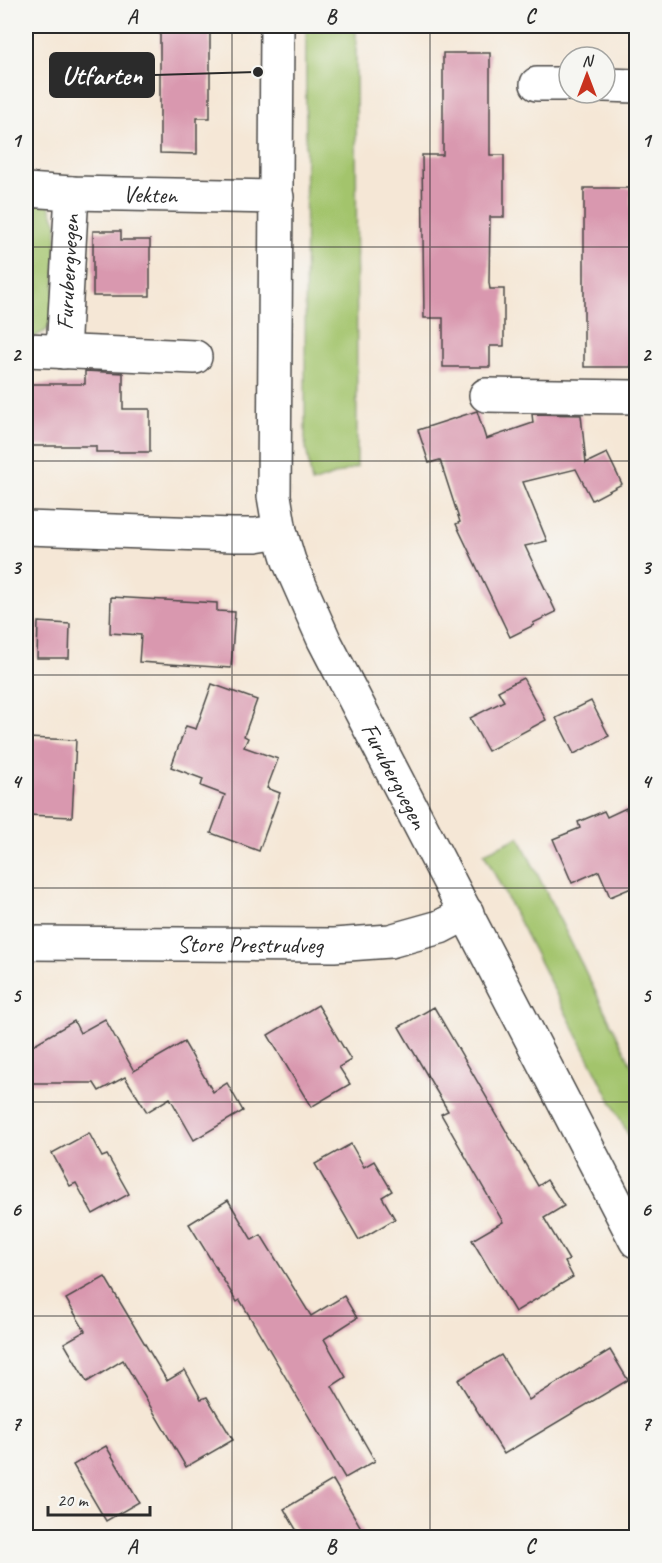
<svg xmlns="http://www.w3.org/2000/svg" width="662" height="1563" font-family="Caveat,sans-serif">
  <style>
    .green { fill: #a3c46c; stroke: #67784c; stroke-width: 1.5 }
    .building { fill: #d998af }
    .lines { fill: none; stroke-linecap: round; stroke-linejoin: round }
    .minor-casing { stroke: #494745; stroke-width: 36 }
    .major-casing { stroke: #494745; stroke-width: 36 }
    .minor { stroke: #fff; stroke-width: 33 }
    .major { stroke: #fff; stroke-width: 33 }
    .grid { fill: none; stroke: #2b2b2b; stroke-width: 1.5; stroke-opacity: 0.55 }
    .labels { text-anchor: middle; stroke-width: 4.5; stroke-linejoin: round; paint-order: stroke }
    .street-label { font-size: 24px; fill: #2b2b2b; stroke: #f6f6f2 }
    .leader { fill: none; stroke: #2b2b2b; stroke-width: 2 }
    .callout-dot { fill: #2b2b2b; stroke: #f6f6f2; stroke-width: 2 }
    .callout { fill: #2b2b2b; stroke: #2b2b2b; stroke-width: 2 }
    .callout-label { font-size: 26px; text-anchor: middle; font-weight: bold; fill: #fff }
    .neatline { fill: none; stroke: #2b2b2b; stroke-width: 2 }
    .grid-label { font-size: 20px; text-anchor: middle; font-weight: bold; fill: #2b2b2b }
  </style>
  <rect width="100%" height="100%" fill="#f6f6f2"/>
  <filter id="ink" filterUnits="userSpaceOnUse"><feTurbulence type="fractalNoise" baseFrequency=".0167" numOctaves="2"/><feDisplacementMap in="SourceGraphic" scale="12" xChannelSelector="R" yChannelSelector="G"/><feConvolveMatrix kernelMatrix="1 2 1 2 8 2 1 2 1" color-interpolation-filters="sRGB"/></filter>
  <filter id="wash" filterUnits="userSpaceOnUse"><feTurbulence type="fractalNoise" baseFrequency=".008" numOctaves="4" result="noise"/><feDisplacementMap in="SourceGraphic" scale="24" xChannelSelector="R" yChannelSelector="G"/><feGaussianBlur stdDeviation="1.35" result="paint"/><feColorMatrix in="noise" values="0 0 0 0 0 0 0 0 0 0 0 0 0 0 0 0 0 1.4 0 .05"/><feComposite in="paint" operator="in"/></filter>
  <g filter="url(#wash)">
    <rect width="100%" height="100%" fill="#f5e7d6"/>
    <g class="green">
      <path d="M306,26H356L357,467L312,483L305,441Z"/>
      <path d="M35,201L48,203L57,224L53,319L46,331L26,341V224H33Z"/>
      <path d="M519,837L636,1074V1150L484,853Z"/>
    </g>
    <g id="blocks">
      <g class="building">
        <path d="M160,26H210V118H197V154L160,153Z"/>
        <path d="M443,53H490V155H504V217H490L489,283L490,289H504V346H490V367H443V318H424L422,155H443Z"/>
        <rect x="584" y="188" width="47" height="179"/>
        <path d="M93,231H121V240H150V296H93Z"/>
        <path d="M85,371L123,373V409H150V452H96V446H26V384H85Z"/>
        <path d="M477,411L486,439L533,423L532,414L581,415L586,463L607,453L622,484L592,500L576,469L523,482L547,541L525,546L556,612L533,623L534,625L510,637L456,524L460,522L440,460L429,463L418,430Z"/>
        <path d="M111,597L217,603V611L235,612L231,668L139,662L141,635L110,633Z"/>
        <path d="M38,622L70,624L69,658H37Z"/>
        <path d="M523,678L546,720L488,751L470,718L504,701L498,691Z"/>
        <path d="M212,684L257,700L244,736L248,738L244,747L278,759L267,788L280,793L259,851L211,833L225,795L201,786L203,779L171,767L186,726L196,729Z"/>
        <path d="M591,701L609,736L574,754L556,718Z"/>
        <path d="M26,738L76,740L72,817L28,815L29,791H26Z"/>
        <path d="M626,808L636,834V886L610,897L599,871L572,883L553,839L580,828L578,822L604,811L607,817Z"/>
        <path d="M318,1005L351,1060L339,1067L350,1084L311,1107L268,1035Z"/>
        <path d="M434,1007L538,1186L547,1180L564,1206L544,1218L569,1260L565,1262L573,1277L515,1312L472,1240L503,1222L441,1114L448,1111L399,1027Z"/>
        <path d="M105,1019L134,1071L184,1042L213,1092L227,1083L243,1111L194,1140L170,1098L147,1112L125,1077L99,1091L94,1083H26V1049L74,1021L80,1033Z"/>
        <path d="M89,1133L102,1157L107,1155L129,1194L93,1214L76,1183L70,1186L52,1153Z"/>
        <path d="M351,1144L364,1167L374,1161L392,1191L382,1197L395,1219L359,1240L315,1164Z"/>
        <path d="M228,1200L252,1240L261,1235L311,1316L344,1296L357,1318L324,1339L346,1377L332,1386L375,1461L345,1478L240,1300L237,1302L189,1224Z"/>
        <path d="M105,1277L167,1381L185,1370L201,1399L207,1397L233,1440L186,1467L123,1360L87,1382L64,1343L85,1331L66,1299Z"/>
        <path d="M610,1350L628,1380L504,1454L458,1380L501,1355L529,1400Z"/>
        <path d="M106,1446L139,1502L106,1521L73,1465Z"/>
        <path d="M333,1480L367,1538H301L284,1509Z"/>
      </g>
    </g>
  </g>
  <g filter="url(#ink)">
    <use href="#blocks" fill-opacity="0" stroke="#494745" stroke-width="1.5"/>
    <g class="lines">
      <defs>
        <g id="minor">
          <path d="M537,84H569"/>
          <path d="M605,85L636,86"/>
          <path id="s1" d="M26,190L72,193L277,197"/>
          <path d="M26,350L195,357"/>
          <path id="s2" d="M63,352L72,193"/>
          <path d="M486,395L636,397"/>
          <path id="s3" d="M26,943L334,945L390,941L440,927L467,913"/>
        </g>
        <g id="major">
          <path id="s4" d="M277,26L274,496L280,531L289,561L324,640L636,1241"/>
          <path d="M26,528L233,535H256L280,531"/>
        </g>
      </defs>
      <use href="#minor" class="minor-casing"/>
      <use href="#major" class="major-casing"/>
      <use href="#minor" class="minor"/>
      <use href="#major" class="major"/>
    </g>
  </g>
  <path class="grid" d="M232,26V1538M430,26V1538M26,247H636M26,461H636M26,675H636M26,888H636M26,1102H636M26,1316H636"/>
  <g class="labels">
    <g class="street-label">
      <text dy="8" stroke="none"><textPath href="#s1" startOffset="124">Vekten</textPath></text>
      <text dy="8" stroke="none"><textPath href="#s2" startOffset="80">Furubergvegen</textPath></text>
      <text dy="8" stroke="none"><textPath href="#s4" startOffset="776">Furubergvegen</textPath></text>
      <text dy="8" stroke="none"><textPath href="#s3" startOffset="224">Store Prestrudveg</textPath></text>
    </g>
  </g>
  <path class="leader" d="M258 72L154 75"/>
  <circle class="callout-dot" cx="258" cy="72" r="6"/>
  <rect class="callout" x="50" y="53" width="104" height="44" rx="6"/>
  <g class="callout-label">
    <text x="102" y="84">Utfarten</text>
  </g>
  <rect width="662" height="1563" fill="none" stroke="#f6f6f2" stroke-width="66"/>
  <g transform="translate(587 75)"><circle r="28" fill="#f6f6f2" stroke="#a5a5a2" stroke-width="1.5"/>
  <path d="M0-4.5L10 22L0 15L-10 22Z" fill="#c8321e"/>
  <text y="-9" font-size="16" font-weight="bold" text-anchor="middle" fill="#2b2b2b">N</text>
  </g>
  <path d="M48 1506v9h102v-9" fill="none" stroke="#2b2b2b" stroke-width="3"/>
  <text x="57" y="1506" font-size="18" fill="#2b2b2b" stroke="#f6f6f2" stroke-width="4.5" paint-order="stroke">20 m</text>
  <rect x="33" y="33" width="596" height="1497" class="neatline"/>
  <g class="grid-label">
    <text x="132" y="23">A</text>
    <text x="331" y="23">B</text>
    <text x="530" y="23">C</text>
    <text x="16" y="147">1</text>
    <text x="646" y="147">1</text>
    <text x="16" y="361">2</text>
    <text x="646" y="361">2</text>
    <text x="16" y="574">3</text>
    <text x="646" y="574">3</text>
    <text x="16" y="788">4</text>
    <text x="646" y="788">4</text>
    <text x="16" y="1002">5</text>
    <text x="646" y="1002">5</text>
    <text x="16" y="1216">6</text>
    <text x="646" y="1216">6</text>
    <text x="16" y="1430">7</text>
    <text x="646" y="1430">7</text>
    <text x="132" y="1553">A</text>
    <text x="331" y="1553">B</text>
    <text x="530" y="1553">C</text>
  </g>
</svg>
